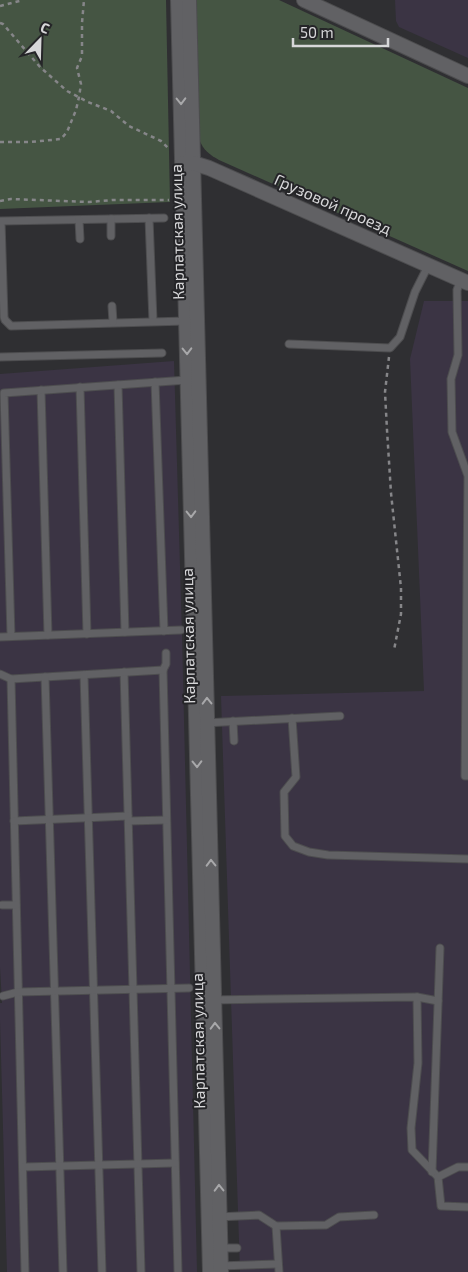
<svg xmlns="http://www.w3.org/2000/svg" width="468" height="1272" font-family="'Exo 2',sans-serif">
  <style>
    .industrial { fill: #3b3444 }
    .green { fill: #455543 }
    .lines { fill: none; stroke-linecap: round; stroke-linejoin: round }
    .service-casing { stroke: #4d4d4f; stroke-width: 9 }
    .minor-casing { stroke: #4d4d4f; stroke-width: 16 }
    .path { stroke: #868689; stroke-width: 2.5; stroke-dasharray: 4 4; stroke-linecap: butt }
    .service { stroke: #616164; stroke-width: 7 }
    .minor { stroke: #616164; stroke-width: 14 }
    .oneway { stroke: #a8a8aa }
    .labels { text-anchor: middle; stroke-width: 4; stroke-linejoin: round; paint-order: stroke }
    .street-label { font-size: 16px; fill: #d7d7d9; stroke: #252528 }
  </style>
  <rect width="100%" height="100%" fill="#2f2f32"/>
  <g class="industrial">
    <path d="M395,0H468V58L399,27L396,21Z"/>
    <path d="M424,301H468V1272H240L221,696L424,691L410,359Z"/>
    <path d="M174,361L182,635L197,1272H7L0,1020V1003H2L0,967V374Z"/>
  </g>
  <g class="green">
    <path d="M0,0H166L170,202L0,209Z"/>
    <path d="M194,0H279L468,88V271L219,160C210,155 203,150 199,139Z"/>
  </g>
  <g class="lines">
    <defs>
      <g id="service">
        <path d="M149,218L153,321"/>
        <path d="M164,218L1,221L4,317L5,320L11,326L186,321"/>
        <path d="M111,219V236"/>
        <path d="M79,220L80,239"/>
        <path d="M461,280L457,290L458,355L451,379L452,432L468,476L465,776H468"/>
        <path d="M112,306L113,322"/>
        <path d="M289,344L390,348L400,337L415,292L428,266"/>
        <path d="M0,357L162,353"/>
        <path d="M155,382L164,631"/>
        <path d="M118,385L125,632"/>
        <path d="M80,387L87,634"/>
        <path d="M41,390L48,635"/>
        <path d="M11,636L4,393L187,380"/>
        <path d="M0,637L181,630"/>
        <path d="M166,653V664L163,670L178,1272"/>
        <path d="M124,672L141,1272"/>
        <path d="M0,674L11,679L163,670"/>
        <path d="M84,675L102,1272"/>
        <path d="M45,677L63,1272"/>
        <path d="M11,679L25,1272"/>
        <path d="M292,718L296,777L284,792L285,836L293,846L309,852L328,855L468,859"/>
        <path d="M233,721L234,741"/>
        <path d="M205,723L340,716"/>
        <path d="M14,821L128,816"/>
        <path d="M129,821L166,820"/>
        <path d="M2,905H16"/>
        <path d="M3,996L18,992L189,988"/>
        <path d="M417,997L418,1063L411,1128L412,1150L438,1177L441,1206L468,1207"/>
        <path d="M211,1000L417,997L438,1001"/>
        <path d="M23,1167L175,1163"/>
        <path d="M432,1172L440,948"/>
        <path d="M438,1177L458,1167H468"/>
        <path d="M217,1217L259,1215L276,1226L326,1225L339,1217L374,1215"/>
        <path d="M276,1226L279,1272"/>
        <path d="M220,1248H237"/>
        <path d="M219,1266L278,1264"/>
      </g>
      <g id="minor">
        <path d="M178,0L210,1272"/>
        <path d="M189,0L221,1272"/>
        <path d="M304,0L468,76"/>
        <path d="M184,163H193L209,168L468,283"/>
      </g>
    </defs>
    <use href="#service" class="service-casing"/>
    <use href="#minor" class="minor-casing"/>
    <g class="path">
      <path d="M0,6L23,0"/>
      <path d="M0,23L3,24L40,67L67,91L88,102L111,111L129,126L161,141L168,148"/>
      <path d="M0,142H30L61,139L67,132L76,110L79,97L81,84L77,68L82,56V23L84,0"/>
      <path d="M0,201L11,199L89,202L113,200H169"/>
      <path d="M389,357L385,392L387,430L391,493L401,588V614L394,650"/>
    </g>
    <use href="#service" class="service"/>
    <use href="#minor" class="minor"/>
  </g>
  <defs><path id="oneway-chevron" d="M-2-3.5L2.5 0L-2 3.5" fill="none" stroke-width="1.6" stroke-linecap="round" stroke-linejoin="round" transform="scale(1.25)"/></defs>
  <g class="oneway">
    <use href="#oneway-chevron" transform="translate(181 101) rotate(89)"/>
    <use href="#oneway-chevron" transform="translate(187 351) rotate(89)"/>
    <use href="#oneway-chevron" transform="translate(191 514) rotate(89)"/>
    <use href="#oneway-chevron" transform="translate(207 701) rotate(-91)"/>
    <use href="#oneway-chevron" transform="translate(197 764) rotate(89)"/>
    <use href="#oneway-chevron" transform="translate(211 863) rotate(-91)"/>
    <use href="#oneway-chevron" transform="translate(215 1026) rotate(-91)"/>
    <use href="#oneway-chevron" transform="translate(219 1188) rotate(-91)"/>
  </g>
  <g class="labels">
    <g class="street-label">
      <text transform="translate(333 204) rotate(24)" y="6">Грузовой проезд</text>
      <text transform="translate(177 232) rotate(-91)" y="6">Карпатская улица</text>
      <text transform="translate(188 636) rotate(-91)" y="6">Карпатская улица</text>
      <text transform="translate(198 1041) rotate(-91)" y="6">Карпатская улица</text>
    </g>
  </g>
  <g transform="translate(40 40) rotate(23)" stroke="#252528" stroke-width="4" paint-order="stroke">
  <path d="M0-4L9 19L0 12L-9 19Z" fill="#d7d7d9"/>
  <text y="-8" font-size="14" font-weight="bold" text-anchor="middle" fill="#d7d7d9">С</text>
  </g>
  <path d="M293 38v8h95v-8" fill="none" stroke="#d7d7d9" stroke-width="2.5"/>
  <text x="300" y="38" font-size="15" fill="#d7d7d9" stroke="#252528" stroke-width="4" paint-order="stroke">50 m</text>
</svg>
